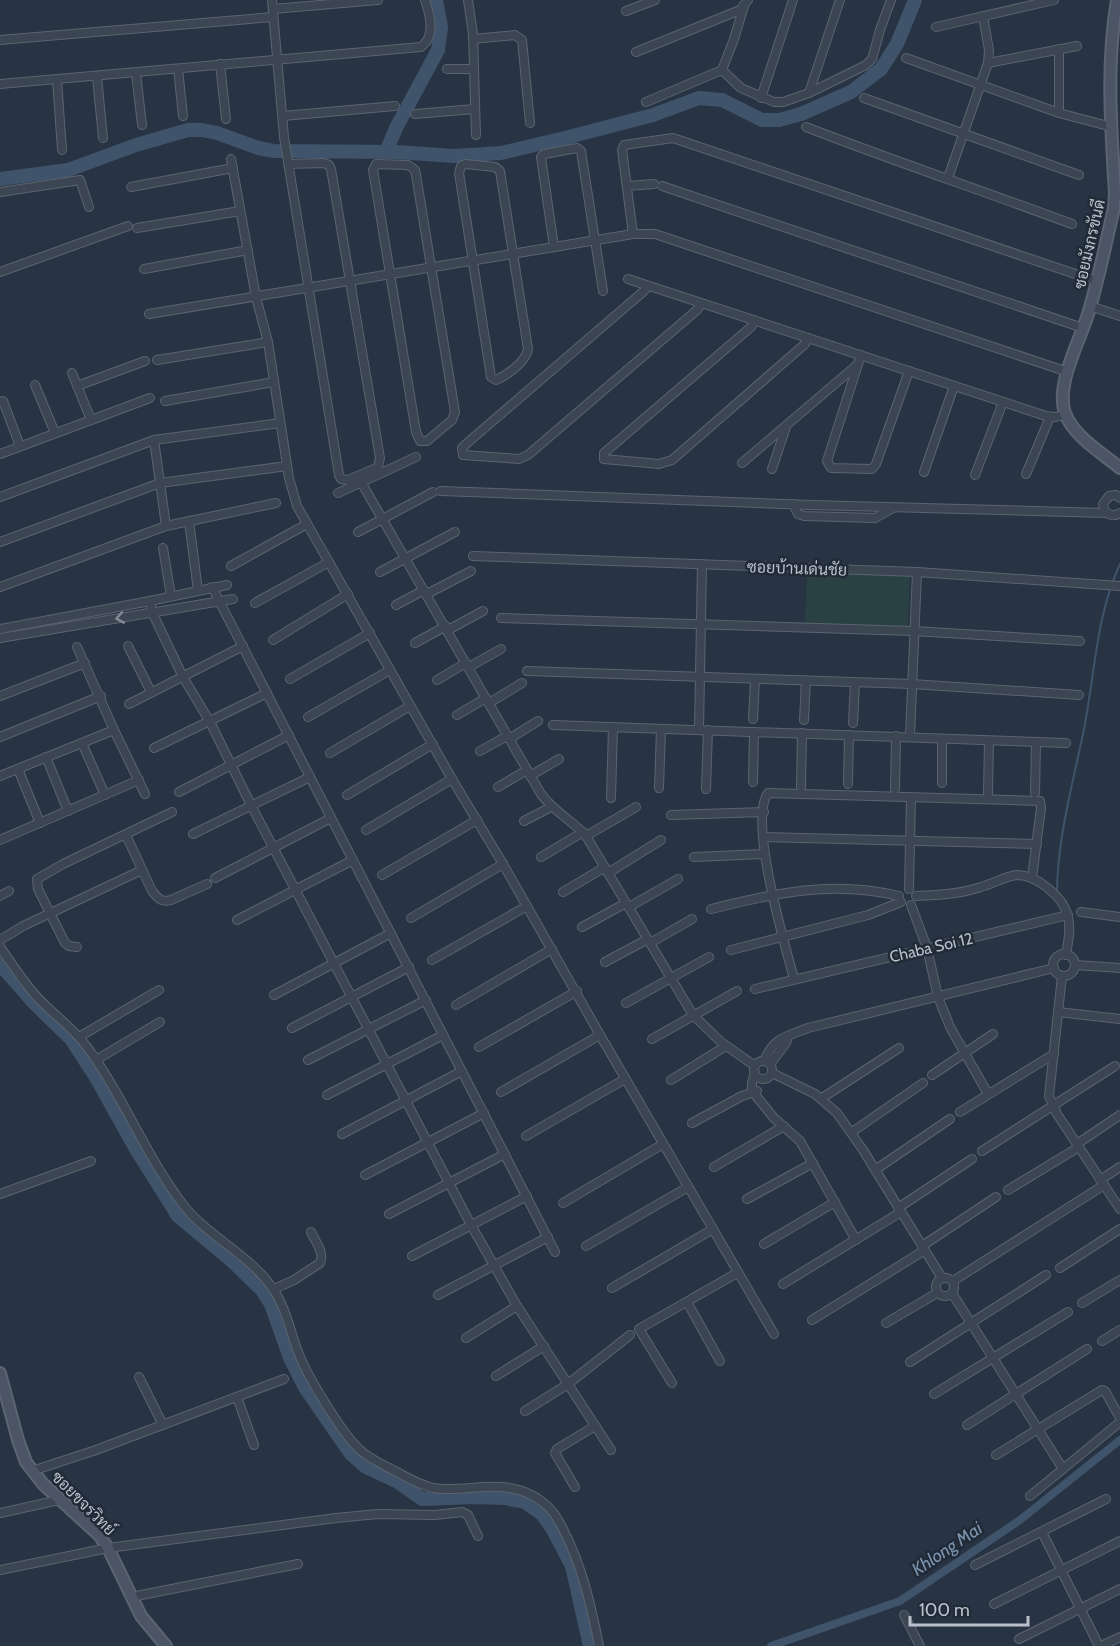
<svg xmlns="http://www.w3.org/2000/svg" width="1120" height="1646" font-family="Cabin,Sarabun,sans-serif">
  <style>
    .green { fill: #2a4144 }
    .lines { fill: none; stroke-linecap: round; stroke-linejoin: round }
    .stream { stroke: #3f536b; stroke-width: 2 }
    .canal { stroke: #3f536b; stroke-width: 8 }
    .river { stroke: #3f536b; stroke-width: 14 }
    .street-casing { stroke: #5b6470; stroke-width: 10 }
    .secondary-casing { stroke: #5b6470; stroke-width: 14 }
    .street { stroke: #3c4652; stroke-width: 8 }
    .secondary { stroke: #4b5565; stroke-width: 10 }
    .oneway { stroke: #818a95 }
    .labels { text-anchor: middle; stroke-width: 5; stroke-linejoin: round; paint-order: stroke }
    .street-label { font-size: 16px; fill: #bac1cc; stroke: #212b38 }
    .water-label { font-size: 18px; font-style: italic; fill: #7b93ad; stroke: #212b38 }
  </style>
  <rect width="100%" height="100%" fill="#283443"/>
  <path class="green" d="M807,573L910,576L908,627L805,623Z"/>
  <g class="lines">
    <path class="stream" d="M1057,890C1058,835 1073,783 1084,729C1095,673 1096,616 1120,564"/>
    <path class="canal" d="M771,1646L900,1601L1020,1520L1120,1440"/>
    <g class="river">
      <path d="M386,152L396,128L438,50L441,27L436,0"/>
      <path d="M0,179L68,170L136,145L188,130H202L217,133L258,148L274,151L395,152L454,156L501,153L565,138L653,115L699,98L722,100L762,120H779L801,114L851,92L881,69L897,44L915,0"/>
      <path d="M0,964L33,1002L71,1039L97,1079L136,1149L178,1216L233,1262L262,1290L271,1304L290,1358L306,1389L351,1454L366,1467L398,1482L422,1499L474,1497L505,1498L525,1502L542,1514L552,1528L572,1566L590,1646"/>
    </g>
    <defs>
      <g id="street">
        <path d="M272,0L284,137L339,475L341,479L348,480L374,469L378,467L380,458L331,169L329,165L324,163L288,164"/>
        <path d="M468,0L473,34L476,135"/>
        <path d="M273,9L378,0"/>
        <path d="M626,11L655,0"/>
        <path d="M936,27L1054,0"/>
        <path d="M473,39L515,35L522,40L530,123"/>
        <path d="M0,40L273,17"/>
        <path d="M1059,49V113"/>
        <path d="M636,52L740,10L748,0"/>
        <path d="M906,58L1059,113L1112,127"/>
        <path d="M988,63L1077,46"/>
        <path d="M220,64L226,119"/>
        <path d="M178,69L183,116"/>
        <path d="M447,69H474"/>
        <path d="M722,70L734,39L744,6"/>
        <path d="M136,73L142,125"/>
        <path d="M97,77L103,138"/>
        <path d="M57,80L62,150"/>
        <path d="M0,84L421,47C436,36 430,15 425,0"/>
        <path d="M809,93L866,65L872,59L880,30L891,0"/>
        <path d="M761,98L793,0"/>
        <path d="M864,98L1079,175"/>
        <path d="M646,102L722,70L741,88L774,102H783L809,93L840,0"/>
        <path d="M415,114L475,109"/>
        <path d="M283,116L395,106"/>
        <path d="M806,127C894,161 983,191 1072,224"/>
        <path d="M231,159L256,297L268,342L289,478L297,506L452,779L503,864L600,1035L774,1334"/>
        <path d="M376,164L408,165L415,170L416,175L455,412L452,420L427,441H420L416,432L373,170Z"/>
        <path d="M465,164L495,167L500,171L528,349C526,362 507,375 496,380L491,377L459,173L461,166Z"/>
        <path d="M948,178L988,63L989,50L983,16"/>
        <path d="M627,186L654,184"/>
        <path d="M662,186L1083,328"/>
        <path d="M131,187L233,168"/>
        <path d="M0,192L80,180L89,207"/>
        <path d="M137,228L240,211"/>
        <path d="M633,234L622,150L624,145L673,138L1096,281"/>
        <path d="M554,247L541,157L544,154L577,148L581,151L603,291"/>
        <path d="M144,269L248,250"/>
        <path d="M0,272L128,226"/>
        <path d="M628,279L1046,416L1054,417L1066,415"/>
        <path d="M648,286L644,291L466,444L462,448L463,455L519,459L528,455L697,310L701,304"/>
        <path d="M1090,306L1120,316"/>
        <path d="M149,314L633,234H655L667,238L1068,372"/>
        <path d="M754,321L751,327L604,453V459L659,464L672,460L805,344L808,338"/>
        <path d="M861,355L827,461L831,468L872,469L876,464L909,371"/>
        <path d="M157,360L268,342"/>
        <path d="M72,373L91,420"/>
        <path d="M35,385L55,433"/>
        <path d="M77,386L145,361"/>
        <path d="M3,401L20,446"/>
        <path d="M165,401L274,382"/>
        <path d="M154,440L166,526"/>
        <path d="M0,454L150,398"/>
        <path d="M742,463L857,365"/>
        <path d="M772,469L786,427"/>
        <path d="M924,472L954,386"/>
        <path d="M1026,474L1050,417"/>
        <path d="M975,475L1003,402"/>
        <path d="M361,482L541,794C553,811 572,820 586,836L693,1015L721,1042L755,1066"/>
        <path d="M441,491L811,505L1107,513"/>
        <path d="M338,493L416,457"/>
        <path d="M0,497L154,440L280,423"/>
        <path d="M1120,498L1116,495L1109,496L1103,504C1104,514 1112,518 1120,513"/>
        <path d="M793,504L798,514L804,516L875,518L893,508"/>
        <path d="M189,521L198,591"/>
        <path d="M358,532L433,492"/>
        <path d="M0,542L160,483L287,466"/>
        <path d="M163,548L171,596"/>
        <path d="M473,556L917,572L1120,586"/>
        <path d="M231,566L307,524"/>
        <path d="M380,572L455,532"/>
        <path d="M0,587L166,526L276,503"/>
        <path d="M212,587L555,1252"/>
        <path d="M427,594L471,571"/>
        <path d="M150,601L152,612L183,677L210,722L252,807L471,1225L517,1306L611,1450"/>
        <path d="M255,603L329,562"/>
        <path d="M396,605L424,590"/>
        <path d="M501,618L913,631L1080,641"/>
        <path d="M0,629L150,601L227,585"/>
        <path d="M448,630L483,611"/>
        <path d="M0,638L233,599"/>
        <path d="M273,640L348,594"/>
        <path d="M415,643L446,626"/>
        <path d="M128,646L151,692"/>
        <path d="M469,667L501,649"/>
        <path d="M527,671L912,684L1079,695"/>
        <path d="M290,679L370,633"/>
        <path d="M437,680L466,663"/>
        <path d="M0,696L85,663"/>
        <path d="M489,703L522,683"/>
        <path d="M129,704L243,646"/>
        <path d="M457,715L486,698"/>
        <path d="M308,717L390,670"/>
        <path d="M753,719L755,679"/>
        <path d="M804,720L806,680"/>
        <path d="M853,723L855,682"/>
        <path d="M553,725L1066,743"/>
        <path d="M114,730L145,794"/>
        <path d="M699,730L702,564"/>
        <path d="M910,736L917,572"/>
        <path d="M0,737L101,696"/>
        <path d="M509,739L538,721"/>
        <path d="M82,743L105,795"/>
        <path d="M154,748L267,693"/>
        <path d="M480,751L507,736"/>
        <path d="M330,753L410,706"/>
        <path d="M46,757L68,811"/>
        <path d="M18,769L40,823"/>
        <path d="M0,776L114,730L77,647"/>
        <path d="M530,776L559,759"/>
        <path d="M753,782L754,732"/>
        <path d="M942,783V739"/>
        <path d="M848,784L849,735"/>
        <path d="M498,787L527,770"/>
        <path d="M801,787L802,733"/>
        <path d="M659,788L661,729"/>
        <path d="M706,789L708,730"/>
        <path d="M895,789L896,736"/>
        <path d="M179,792L289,735"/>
        <path d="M988,793L989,741"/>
        <path d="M1035,793L1036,742"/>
        <path d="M347,795L433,744"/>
        <path d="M611,798L613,727"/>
        <path d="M671,815L764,812"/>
        <path d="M524,821L551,807"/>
        <path d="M366,830L452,779"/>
        <path d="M193,834L310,777"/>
        <path d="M126,835L152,891C158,898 161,903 171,900L207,884"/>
        <path d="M586,836L636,807"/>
        <path d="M763,837L1037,844"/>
        <path d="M0,840L139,780"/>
        <path d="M541,857L583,832"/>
        <path d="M694,857L764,854"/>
        <path d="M608,873L661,840"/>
        <path d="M382,875L477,820"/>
        <path d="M215,878L331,818"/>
        <path d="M909,889L911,797"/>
        <path d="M563,892L605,867"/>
        <path d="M0,896L9,891"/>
        <path d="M916,896C939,895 960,894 981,887C993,884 1005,876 1017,875C1037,875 1064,897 1068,917C1071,930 1068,942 1066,955"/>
        <path d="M911,905L927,948L938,997L950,1027L988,1094"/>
        <path d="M629,907L678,879"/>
        <path d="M711,909C777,893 831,880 899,896"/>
        <path d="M1081,912L1120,917"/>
        <path d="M411,918L503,864"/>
        <path d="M237,920L353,860"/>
        <path d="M582,927L626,903"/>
        <path d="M0,940L23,926L142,870"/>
        <path d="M650,943L692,919"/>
        <path d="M0,947C12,964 24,983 38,998C54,1015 73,1028 87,1047C124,1097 146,1157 184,1206C209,1237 248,1254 271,1286C285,1305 289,1327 297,1349C305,1373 341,1432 359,1449C369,1459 384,1465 397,1472C408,1478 420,1485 433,1488C455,1492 479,1485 501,1487C518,1488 534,1494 546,1505C554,1511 559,1521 563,1529C582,1566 591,1605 599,1646"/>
        <path d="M77,947L69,946L65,943L38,889L37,879L63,864L172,812"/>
        <path d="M731,950L868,915L901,902"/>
        <circle cx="1064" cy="965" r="11"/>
        <path d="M432,960L527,906"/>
        <path d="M605,962L648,939"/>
        <path d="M1075,965L1120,968"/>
        <path d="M1062,976L1049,1096L1057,1114L1120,1209"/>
        <path d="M794,979C785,945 748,820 768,793L1040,801L1041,808L1032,878"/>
        <path d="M755,989L1068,915"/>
        <path d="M274,995L391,933"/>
        <path d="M626,1003L709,957"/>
        <path d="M456,1005L552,949"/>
        <path d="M1058,1012L1120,1019"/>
        <path d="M292,1028L409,967"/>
        <path d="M79,1037L159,990"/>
        <path d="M652,1039L737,991"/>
        <path d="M479,1047L577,991"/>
        <path d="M96,1060L160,1022"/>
        <path d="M308,1060L426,1000"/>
        <path d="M764,1061C774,1037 786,1037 808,1028L1054,968"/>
        <circle cx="763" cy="1070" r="9"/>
        <path d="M770,1064L786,1043L788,1036"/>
        <path d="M755,1073L752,1083V1091L774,1118L800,1141L856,1240"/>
        <path d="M772,1073L815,1094L837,1113L863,1150L942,1278"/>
        <path d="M932,1075L993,1034"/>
        <path d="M671,1080L726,1046"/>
        <path d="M501,1092L600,1035"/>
        <path d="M327,1095L443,1035"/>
        <path d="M822,1098L899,1048"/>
        <path d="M960,1112L1054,1054"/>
        <path d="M692,1123L742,1096L757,1091"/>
        <path d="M852,1132L923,1083"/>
        <path d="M342,1134L462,1071"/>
        <path d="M526,1136L625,1079"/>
        <path d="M1077,1144L1120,1115"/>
        <path d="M982,1151L1115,1066"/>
        <path d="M714,1167L784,1126"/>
        <path d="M875,1170L950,1119"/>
        <path d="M365,1175L484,1113"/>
        <path d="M1100,1180L1120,1167"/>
        <path d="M1008,1190L1079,1147"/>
        <path d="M0,1194L91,1161"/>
        <path d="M747,1199L813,1163"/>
        <path d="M563,1203L663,1144"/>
        <path d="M898,1208L972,1159"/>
        <path d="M389,1214L505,1154"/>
        <path d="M764,1244L835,1202"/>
        <path d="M586,1246L688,1187"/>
        <path d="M922,1246L996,1197"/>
        <path d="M412,1256L527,1196"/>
        <path d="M1060,1268L1120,1229"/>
        <circle cx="945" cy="1287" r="9"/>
        <path d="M953,1281L1104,1185"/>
        <path d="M783,1284L901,1212"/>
        <path d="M612,1288L713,1229"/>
        <path d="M274,1289L294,1280L320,1263C325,1253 315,1241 311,1232"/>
        <path d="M952,1293L1063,1469"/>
        <path d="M438,1295L548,1237"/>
        <path d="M687,1302L720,1361"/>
        <path d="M1082,1303L1120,1280"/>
        <path d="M812,1320L925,1250"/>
        <path d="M886,1323L937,1293"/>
        <path d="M466,1338L517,1306"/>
        <path d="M1102,1341L1120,1330"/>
        <path d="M910,1362L1046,1275"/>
        <path d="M496,1376L544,1346"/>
        <path d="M139,1377L163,1425"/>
        <path d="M672,1383L639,1329L737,1273"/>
        <path d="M934,1394L1068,1312"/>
        <path d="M237,1397L254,1445"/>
        <path d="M525,1411L568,1384L630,1335"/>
        <path d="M967,1425L1087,1349"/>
        <path d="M996,1455L1102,1390L1105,1391L1120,1418"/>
        <path d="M32,1471L96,1450L284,1379"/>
        <path d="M575,1487L555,1453L557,1449L595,1426"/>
        <path d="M1030,1496L1120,1422"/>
        <path d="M0,1513L59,1500"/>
        <path d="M1042,1532L1099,1646"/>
        <path d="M975,1565L1106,1499"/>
        <path d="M0,1570L108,1548L336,1518L378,1514L435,1515L462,1512L468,1515L478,1536"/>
        <path d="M131,1597L298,1564"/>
        <path d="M994,1604L1120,1541"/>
        <path d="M904,1615L920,1646"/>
        <path d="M1019,1639L1120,1589"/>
        <path d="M1101,1646L1120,1637"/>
      </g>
      <g id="secondary">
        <path d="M1117,0C1106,64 1111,128 1115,193L1114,208C1106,242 1099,277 1089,311C1081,339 1055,384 1065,413C1073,436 1102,453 1120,468"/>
        <path d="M0,1373L18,1440L26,1462L43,1484L99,1535L108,1548L141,1616L166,1646"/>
      </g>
    </defs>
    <use href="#street" class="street-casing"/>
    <use href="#secondary" class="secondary-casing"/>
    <use href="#street" class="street"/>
    <use href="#secondary" class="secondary"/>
  </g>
  <defs><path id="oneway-chevron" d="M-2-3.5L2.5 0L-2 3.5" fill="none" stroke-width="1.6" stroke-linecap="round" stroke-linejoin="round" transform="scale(1.5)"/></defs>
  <use class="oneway" href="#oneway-chevron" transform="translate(120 618) rotate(170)"/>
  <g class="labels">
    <g class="street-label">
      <text transform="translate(1089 244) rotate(-77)" y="6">ซอยมังกรขันดี</text>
      <text transform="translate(797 568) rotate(2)" y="6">ซอยบ้านเด่นชัย</text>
      <text transform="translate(931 947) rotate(-13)" y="6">Chaba Soi 12</text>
      <text transform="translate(84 1503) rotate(45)" y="6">ซอยขจรวิทย์</text>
    </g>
    <g class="water-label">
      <text transform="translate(947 1549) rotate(-34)" y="6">Khlong Mai</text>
    </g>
  </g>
  <path d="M910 1616v9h118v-9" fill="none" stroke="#bac1cc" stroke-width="3"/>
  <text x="919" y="1616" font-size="18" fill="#bac1cc" stroke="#212b38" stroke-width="4.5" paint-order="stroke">100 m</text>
</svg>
